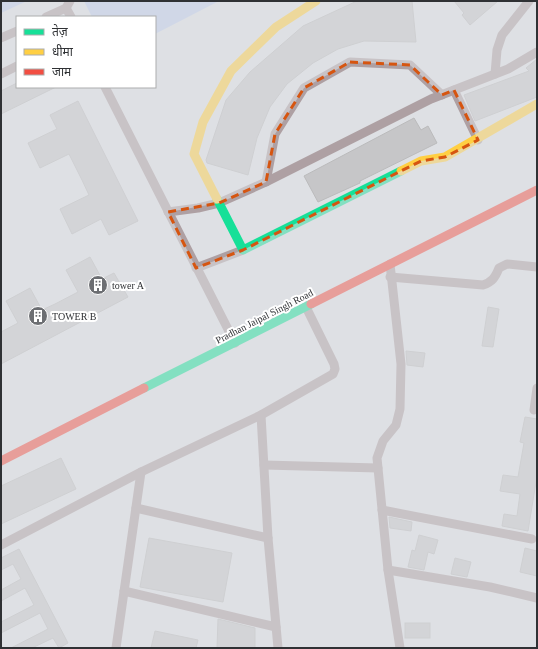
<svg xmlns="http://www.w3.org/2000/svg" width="538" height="649" font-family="'Times New Roman','Noto Sans Devanagari',serif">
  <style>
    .green { fill: #bfcdec }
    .building { fill: #c6c6c8; stroke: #bbbbbc }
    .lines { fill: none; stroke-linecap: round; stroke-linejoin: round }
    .street { stroke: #aea0a3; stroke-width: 9 }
    .fast { stroke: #16e098; stroke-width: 9 }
    .slow { stroke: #ffcf43; stroke-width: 9 }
    .jam { stroke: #f24e42; stroke-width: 9 }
    .marked { fill: none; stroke: #d65510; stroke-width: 3; stroke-dasharray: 8 5; stroke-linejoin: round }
    .labels { text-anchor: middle; stroke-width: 4; stroke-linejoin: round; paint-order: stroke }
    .poi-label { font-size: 10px; fill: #2f3134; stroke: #fff; text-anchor: start }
    .street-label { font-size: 10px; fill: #2f3134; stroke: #fff }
  </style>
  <rect width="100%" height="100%" fill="#dee0e4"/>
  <g class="green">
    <path d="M1,1H27L1,13Z"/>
    <path d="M84,1H219L155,34V17H92Z"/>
  </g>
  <g class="building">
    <path d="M357,1H412L416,42L364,41L338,49L313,63L287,84L270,107L257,138L248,175L207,163L206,160L226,100L250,72L303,26Z"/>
    <path d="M454,1H498L470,25L462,15L464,13Z"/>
    <path d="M537,59V97L475,121L464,95L529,71L526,68Z"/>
    <path d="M17,83V87H56L1,114V91Z"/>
    <path d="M78,101L138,221L109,235L101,219L72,234L60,209L89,195L82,180L69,154L40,168L28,143L57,129L50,115Z"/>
    <path d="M414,118L421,130L428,126L437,143L360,181V183L318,202L304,176Z"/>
    <path d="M90,257L102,279L114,273L128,297L1,364V332L18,323L6,301L30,288L42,310L55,304L78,292L66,270Z"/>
    <path d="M488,307L499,309L493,347L482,346Z"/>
    <path d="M406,351L425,353L423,367L407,365Z"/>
    <path d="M525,417L537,419V476L528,531L502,526L504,514L517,516L520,494L500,491L503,475L518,477L524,443L520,442Z"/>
    <path d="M61,458L76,489L1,524V486Z"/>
    <path d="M389,517L412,522L411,531L390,528Z"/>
    <path d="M419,535L438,540L434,554L428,552L424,570L408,567L412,550L415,551Z"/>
    <path d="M149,538L232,553L223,602L140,587Z"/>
    <path d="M525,548L537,551V576L520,572Z"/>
    <path d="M19,549L68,643L59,648L53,638L32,648H11L48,629L40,613L1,633V622L34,605L25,588L1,601V590L21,579L13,564L1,570V558Z"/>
    <path d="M455,558L471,562L467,577L451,574Z"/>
    <path d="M218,619L255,628V648H217Z"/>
    <rect x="405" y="623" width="25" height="15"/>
    <path d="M155,631L198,640L196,648H151Z"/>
  </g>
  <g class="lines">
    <g class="street">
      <path d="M66,8L71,17"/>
      <path d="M46,17L66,8L70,1"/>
      <path d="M1,38L17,31"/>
      <path d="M1,74L17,66"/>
      <path d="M495,74L497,50L502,35L529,1"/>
      <path d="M105,87L235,343"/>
      <path d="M454,90L478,140"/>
      <path d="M266,182L275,134L304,88L350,62L410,65L442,95"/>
      <path d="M168,212L198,208L219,203L266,182L431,99L508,69L537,52"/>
      <path d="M390,264L401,364L400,409L396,425L383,441L377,458L388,570L400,648"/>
      <path d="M196,268L243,250"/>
      <path d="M390,277L483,285C492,282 495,278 499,268L507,264L537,267"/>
      <path d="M534,410L537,388"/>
      <path d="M261,415L268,538L278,648"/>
      <path d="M264,465L378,468"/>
      <path d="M136,508L268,538"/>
      <path d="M382,510L532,539"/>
      <path d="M1,545L141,472L261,415L333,374L335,369L334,364L306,307"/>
      <path d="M388,570L490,587L537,598"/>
      <path d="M124,591L276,627"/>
      <path d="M116,648L141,472"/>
    </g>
    <g class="fast">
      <path d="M217,199L243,250L401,171"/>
      <path d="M144,388L311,304"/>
    </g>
    <g class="slow">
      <path d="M401,171L421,161L445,157L537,104"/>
      <path d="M217,199L194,154L203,122L231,71L276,27L316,1"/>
    </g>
    <g class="jam">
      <path d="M311,304L537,190"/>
      <path d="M1,461L144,388"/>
    </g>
  </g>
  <path d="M0 0H538V649H0ZM350,62L410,65L442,95L454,90L478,140L445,157L421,161L243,250L196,268L168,212L219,203L266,182L275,134L304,88Z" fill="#dee0e4" fill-opacity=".55" fill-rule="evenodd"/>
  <path class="marked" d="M350,62L410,65L442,95L454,90L478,140L445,157L421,161L243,250L196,268L168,212L219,203L266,182L275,134L304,88Z"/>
  <defs>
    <symbol id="building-disc" viewBox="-11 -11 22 22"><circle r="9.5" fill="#6c6e72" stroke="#fff"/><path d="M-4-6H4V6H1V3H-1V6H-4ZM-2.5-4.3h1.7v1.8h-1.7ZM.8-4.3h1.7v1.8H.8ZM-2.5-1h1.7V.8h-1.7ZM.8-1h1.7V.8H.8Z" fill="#fff"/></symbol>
  </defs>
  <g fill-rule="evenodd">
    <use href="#building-disc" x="87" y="274" width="22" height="22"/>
    <use href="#building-disc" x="27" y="305" width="22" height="22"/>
  </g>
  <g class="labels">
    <g class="poi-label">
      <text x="112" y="289">tower A</text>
      <text x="52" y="320">TOWER B</text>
    </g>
    <g class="street-label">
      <text transform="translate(264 316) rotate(-27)" y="4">Pradhan Jaipal Singh Road</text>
    </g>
  </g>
  <rect width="538" height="649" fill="none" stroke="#2f3134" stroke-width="4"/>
  <rect x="16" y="16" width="140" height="72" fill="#ffffff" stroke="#acadae"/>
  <rect x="24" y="29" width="20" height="6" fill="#16e098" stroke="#acadae"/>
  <text x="52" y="36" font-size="12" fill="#2f3134">तेज़</text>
  <rect x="24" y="49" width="20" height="6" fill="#ffcf43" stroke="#acadae"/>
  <text x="52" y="56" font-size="12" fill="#2f3134">धीमा</text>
  <rect x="24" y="69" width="20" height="6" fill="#f24e42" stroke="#acadae"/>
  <text x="52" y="76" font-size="12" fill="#2f3134">जाम</text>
</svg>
